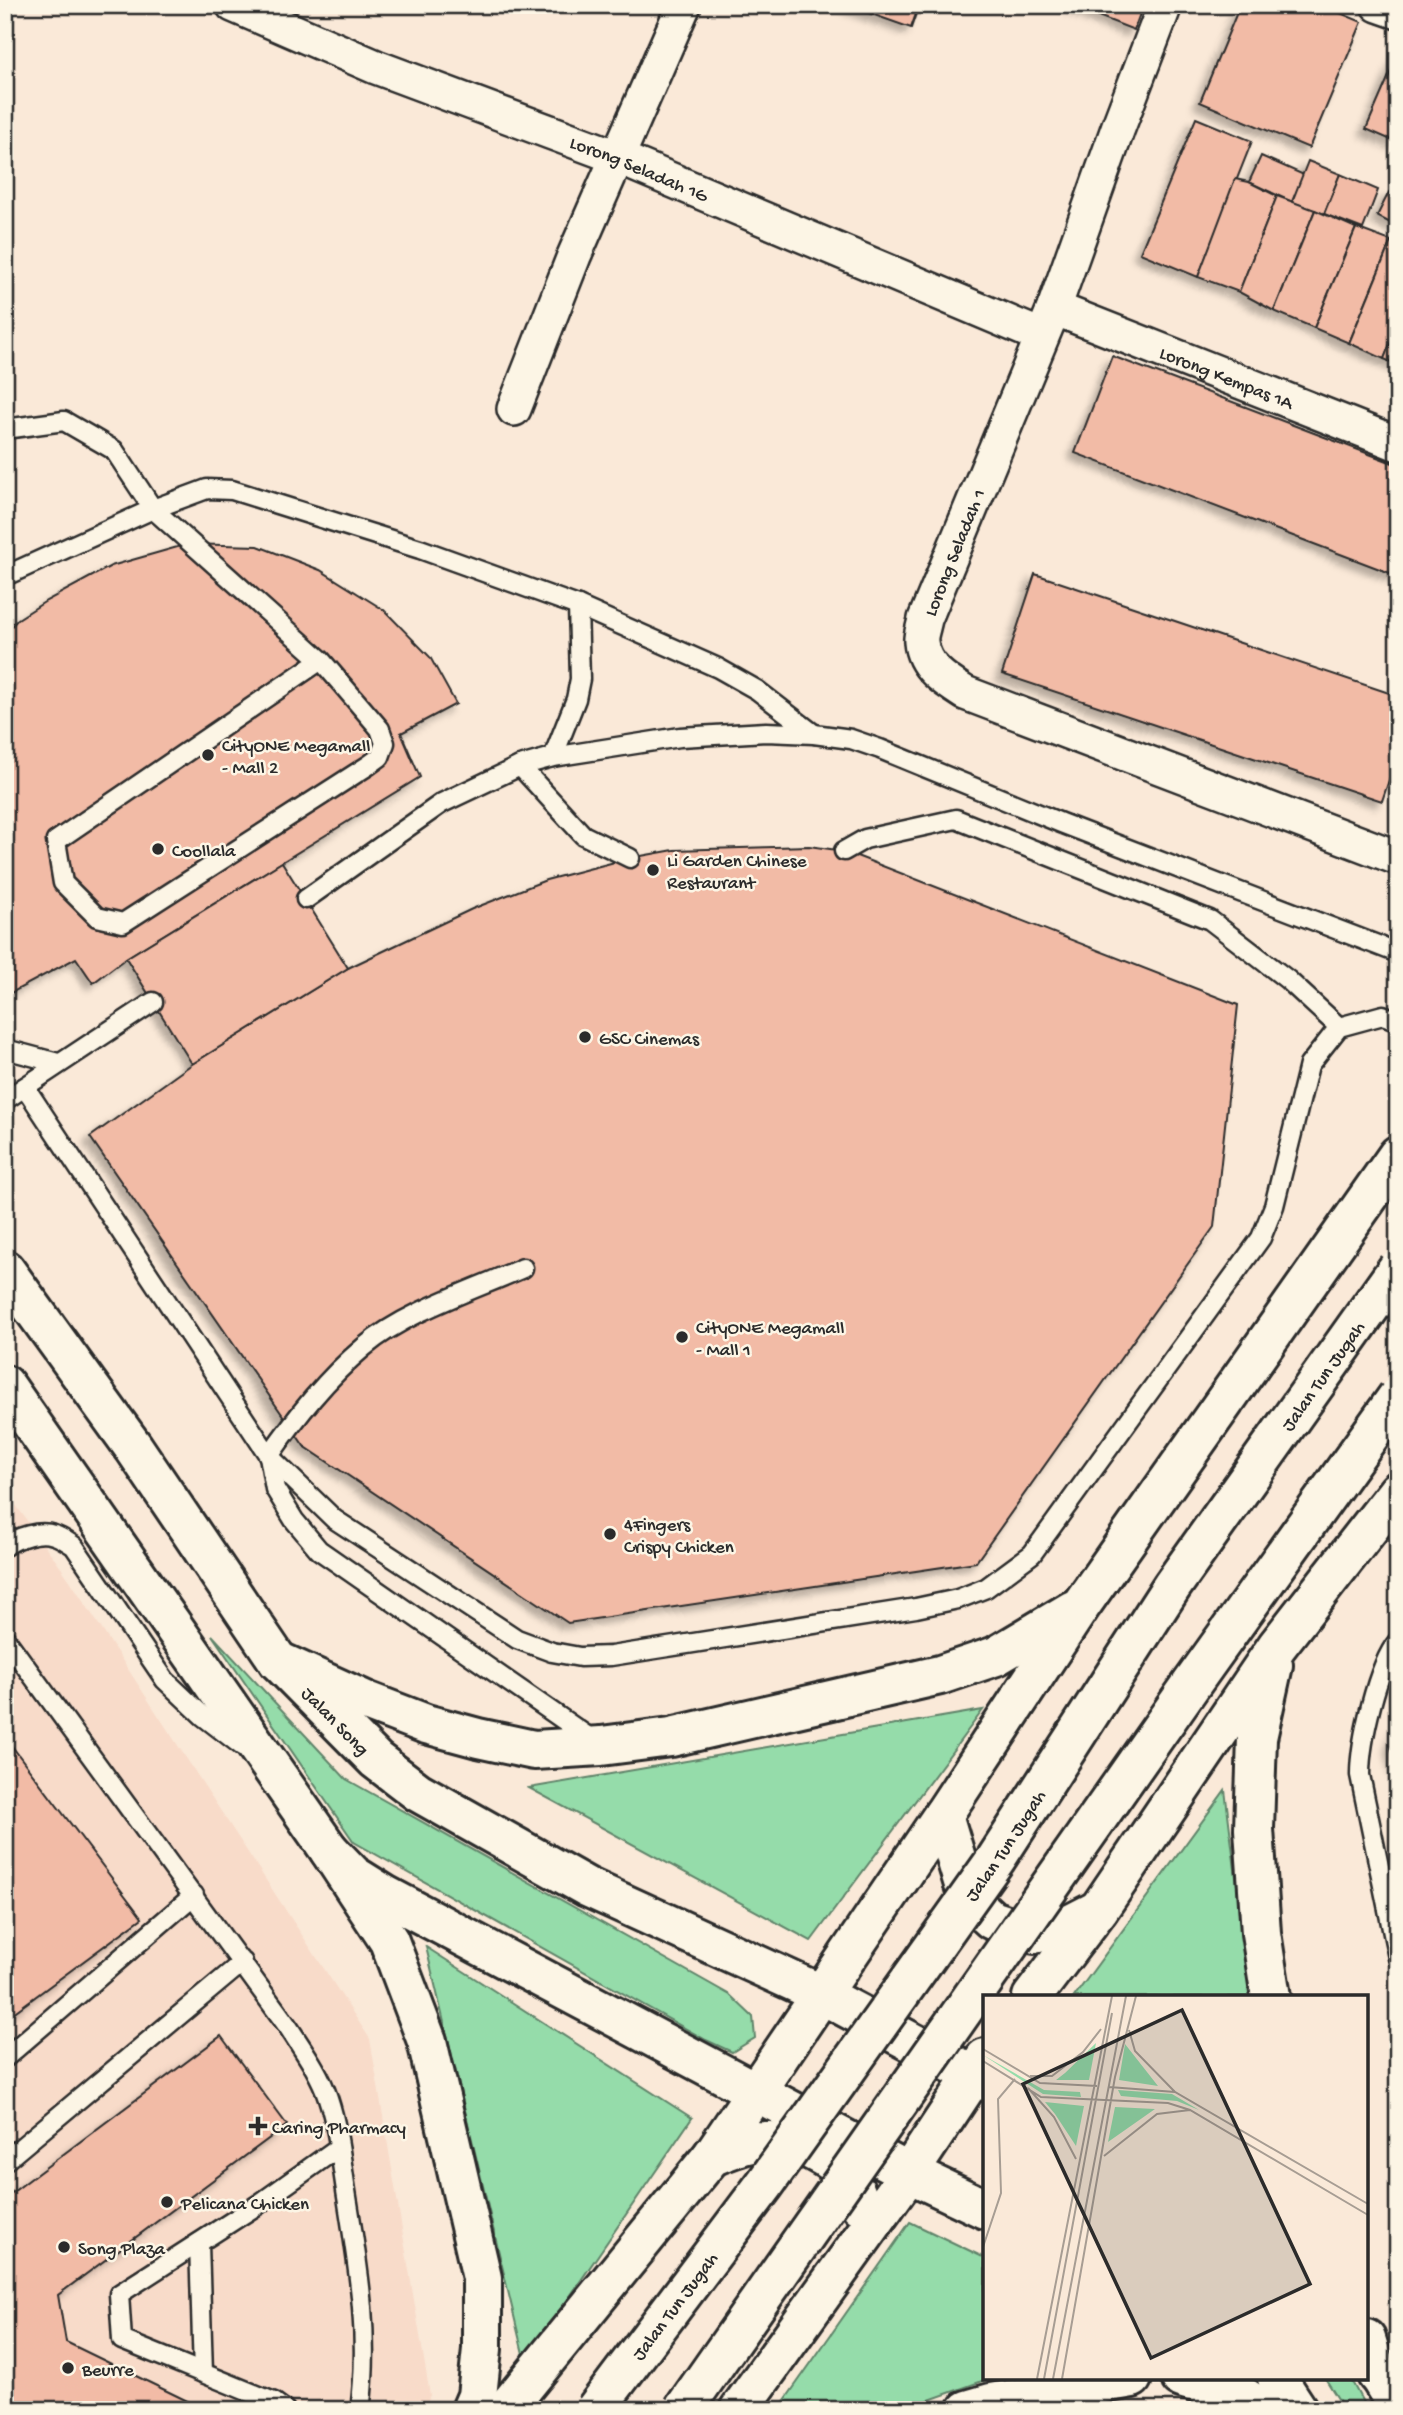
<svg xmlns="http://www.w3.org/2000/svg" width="1403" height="2415" font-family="'Gochi Hand',sans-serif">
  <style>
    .built { fill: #f8dbc9 }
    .green { fill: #95dcaa; stroke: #60846a; stroke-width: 2 }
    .building { fill: #f2bba6; stroke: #2b2b2b; stroke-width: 2; filter: url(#shadow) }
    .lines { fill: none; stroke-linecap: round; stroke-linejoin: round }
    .service-casing { stroke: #2b2b2b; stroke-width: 23 }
    .minor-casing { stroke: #2b2b2b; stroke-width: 38 }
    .secondary-casing { stroke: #2b2b2b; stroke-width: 44 }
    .trunk-casing { stroke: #2b2b2b; stroke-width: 44 }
    .service { stroke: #fcf5e5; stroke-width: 18 }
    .minor { stroke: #fcf5e5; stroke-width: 33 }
    .secondary { stroke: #fcf5e5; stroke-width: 38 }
    .trunk { stroke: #fcf5e5; stroke-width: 38 }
    .trunk-bridge-casing { stroke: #2b2b2b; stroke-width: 44; stroke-linecap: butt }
    .trunk-bridge { stroke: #fcf5e5; stroke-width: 38 }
    .poi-dot { fill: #2b2b2b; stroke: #fcf5e5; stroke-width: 2.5 }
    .labels { text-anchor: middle; stroke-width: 5; stroke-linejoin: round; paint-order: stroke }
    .street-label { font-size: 19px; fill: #2b2b2b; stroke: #fcf5e5 }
    .poi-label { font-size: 19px; fill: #2b2b2b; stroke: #fcf5e5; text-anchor: start }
    .inset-road { fill: none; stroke: #a79d93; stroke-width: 2 }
    .view { fill: #2b2b2b; fill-opacity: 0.15; stroke: #2b2b2b; stroke-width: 3.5 }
    .inset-edge { fill: none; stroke: #2b2b2b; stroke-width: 3.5 }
  </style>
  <defs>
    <filter id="shadow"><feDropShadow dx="-6" dy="6" stdDeviation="3.5" flood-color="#0004"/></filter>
  </defs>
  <rect width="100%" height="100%" fill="#fae9d8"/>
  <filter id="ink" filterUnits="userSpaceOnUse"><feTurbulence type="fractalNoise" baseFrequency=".0143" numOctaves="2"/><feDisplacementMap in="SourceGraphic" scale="14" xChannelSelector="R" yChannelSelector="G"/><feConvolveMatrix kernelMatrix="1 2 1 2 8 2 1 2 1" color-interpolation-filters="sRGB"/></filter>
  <g filter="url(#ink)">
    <path class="built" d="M5,1490L69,1579L370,2039L430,2395L424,2410H5Z"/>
    <g class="green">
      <path d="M212,1635L346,1779L730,1995L753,2017L755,2038L732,2052L706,2040L354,1842Z"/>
      <path d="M983,1710L811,1941L529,1788Z"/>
      <path d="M1225,1790L1251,1997H1074Z"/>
      <path d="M426,1947L692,2118L525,2362Z"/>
      <path d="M910,2222L985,2258V2378H991L901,2410H778Z"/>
      <path d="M1325,2378H1350L1367,2410H1345Z"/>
    </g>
    <g class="building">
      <path d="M846,5H919L911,28Z"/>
      <path d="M1070,5H1143L1134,30Z"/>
      <path d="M1240,5H1321L1362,22L1309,148L1200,102Z"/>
      <path d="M1398,55V143L1366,129Z"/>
      <path d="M1196,118L1252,141L1198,277L1140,253Z"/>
      <path d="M1261,156L1304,175L1292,202L1249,182Z"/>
      <path d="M1308,161L1340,174L1324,214L1292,202Z"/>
      <path d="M1340,174L1378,190L1363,229L1324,214Z"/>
      <path d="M1235,179L1249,182L1277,196L1239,292L1198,277Z"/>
      <path d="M1389,192L1398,196V227L1377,216Z"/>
      <path d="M1277,196L1315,210L1274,311L1239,292Z"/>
      <path d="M1315,210L1356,228L1314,328L1274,311Z"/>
      <path d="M1356,228L1391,241L1349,343L1314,328Z"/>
      <path d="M1391,241L1398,243V324L1384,359L1349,343Z"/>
      <path d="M1398,324V365L1384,359Z"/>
      <path d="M1112,356L1398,465V576L1075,453Z"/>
      <path d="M188,544L258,546L320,570L384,610L430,657L456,704L401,733L420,777L126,958L93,983L76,958L11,993L5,984V633L18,619L46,601L111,566Z"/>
      <path d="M1035,574L1398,696V753L1382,801L1002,674Z"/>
      <path d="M809,846L844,851L1238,1005L1214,1227L976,1562L568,1623L304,1446L90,1137L192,1064L348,968L472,909L546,880L630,858L674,850Z"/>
      <path d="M282,862L348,968L192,1064L126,958Z"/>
      <path d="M1398,1724V1773L1391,1747Z"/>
      <path d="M5,1737L142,1918L5,2019Z"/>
      <path d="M221,2036L287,2125L58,2295L66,2342L206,2410H5V2198Z"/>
    </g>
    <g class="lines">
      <defs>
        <g id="service">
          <path d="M5,429L64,421L114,450L153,509L321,660L380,729L385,743L380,757L369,765L123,923L97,917L63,883L56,841L321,660"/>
          <path d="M5,576L153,509L207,489L232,490L420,549L578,606L718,668L757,690L814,734"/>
          <path d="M553,757L576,699L580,679L578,606"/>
          <path d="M520,766L583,835L630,858"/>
          <path d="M844,851L865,839L956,819L1210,920L1288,980L1339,1027"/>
          <path d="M306,899L442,803L520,766L553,757L680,737L766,732L814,734L851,739L880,749L1061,823L1398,953"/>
          <path d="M5,1049L58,1063"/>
          <path d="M25,1087L269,1456L334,1519L517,1639L552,1652L580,1657L611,1656L916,1608L958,1599L986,1588L1032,1554L1261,1238L1274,1206L1309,1065L1339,1027L1383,1015L1398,1021"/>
          <path d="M5,1100L153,1002"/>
          <path d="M523,1268C473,1290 405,1312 364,1347C326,1379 297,1416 269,1456L275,1489L294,1520L319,1550L594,1741"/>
          <path d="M5,1546C18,1537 39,1530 54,1535C61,1537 68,1542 74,1546L165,1680L203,1716L242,1746"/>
          <path d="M5,1638L289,2028C303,2050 320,2073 328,2098C339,2131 342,2168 348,2203C359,2272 370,2339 360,2410"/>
          <path d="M1398,1641C1377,1666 1360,1742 1360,1775L1398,1958"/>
          <path d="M5,2058L194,1895"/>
          <path d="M5,2161L243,1962"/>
          <path d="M199,2243L203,2373"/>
          <path d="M285,2410L274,2402L122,2340L119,2294L259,2204L339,2147"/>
        </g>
        <g id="minor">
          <path id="s1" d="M233,5L376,67L617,157L1041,336"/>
          <path d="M1165,5L1118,128L1054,308L925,619C924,626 920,635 921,642C923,667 946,681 965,693L1398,858"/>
          <path d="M1378,5L1398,12"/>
          <path id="s2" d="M1054,308L1398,444"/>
          <path d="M514,409L574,256L684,5"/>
        </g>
        <g id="secondary">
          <path id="s3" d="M5,1270L134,1448L278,1661L376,1760L418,1792L587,1887L821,1994L985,2081"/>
          <path d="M5,1385L329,1850L353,1875L385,1895L909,2173L985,2209"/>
          <path d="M1366,2355L1398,2408"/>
          <path d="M1277,2378L1298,2410"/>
        </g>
        <g id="trunk">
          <path d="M278,1661L366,1701L426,1724L478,1738L534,1750L601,1746L671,1737L940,1675L996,1656L1073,1610"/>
          <path d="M943,1815L968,1898L992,1920L1034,1934L1063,1928L1098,1910"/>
          <path d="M329,1850L389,1941L427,2041L482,2278V2349L477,2396L471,2410"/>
          <path d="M1032,1997L1099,1909L1277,1646L1398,1491"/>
          <path d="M1271,1997L1261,1933L1254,1829L1257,1738L1273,1665"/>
          <path d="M712,2156C728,2151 748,2141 764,2141C804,2139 852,2165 860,2205"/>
          <path d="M1366,2339L1377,2375"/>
          <path d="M1181,2378L1244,2397L1263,2410"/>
          <path d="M505,2410L712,2156L943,1815L1082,1604L1398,1155"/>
          <path d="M739,2410L909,2173L985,2058"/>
          <path d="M967,2410L991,2403L1132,2378"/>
        </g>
      </defs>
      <use href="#service" class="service-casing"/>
      <use href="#minor" class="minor-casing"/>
      <use href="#secondary" class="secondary-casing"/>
      <use href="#trunk" class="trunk-casing"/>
      <use href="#service" class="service"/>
      <use href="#minor" class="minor"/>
      <use href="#secondary" class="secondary"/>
      <use href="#trunk" class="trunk"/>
      <defs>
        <g id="trunk-bridge">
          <path id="s4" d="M595,2410L765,2184L996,1859L1172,1586L1398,1268"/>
          <path d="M683,2410L1191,1685L1398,1396"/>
        </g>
      </defs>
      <use href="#trunk-bridge" class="trunk-bridge-casing"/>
      <use href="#trunk-bridge" class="trunk-bridge"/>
    </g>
  </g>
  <g class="poi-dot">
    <circle cx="208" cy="755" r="7"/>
    <circle cx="158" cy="849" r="7"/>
    <circle cx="653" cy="870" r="7"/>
    <circle cx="585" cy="1037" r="7"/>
    <circle cx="682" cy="1337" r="7"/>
    <circle cx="610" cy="1534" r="7"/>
    <path d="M254.5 2115.5h7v7h7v7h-7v7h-7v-7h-7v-7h7z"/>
    <circle cx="167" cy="2202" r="7"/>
    <circle cx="64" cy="2247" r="7"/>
    <circle cx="68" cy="2368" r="7"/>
  </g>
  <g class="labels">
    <g class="street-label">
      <text dy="7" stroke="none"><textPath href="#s1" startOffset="438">Lorong Seladah 1G</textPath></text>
      <text dy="7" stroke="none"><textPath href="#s2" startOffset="186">Lorong Kempas 1A</textPath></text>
      <text transform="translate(953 552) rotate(-68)" y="7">Lorong Seladah 1</text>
      <text dy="7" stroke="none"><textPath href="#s4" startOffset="1265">Jalan Tun Jugah</textPath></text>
      <text dy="7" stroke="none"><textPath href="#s3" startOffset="560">Jalan Song</textPath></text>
      <text dy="7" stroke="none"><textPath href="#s4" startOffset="698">Jalan Tun Jugah</textPath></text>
      <text dy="7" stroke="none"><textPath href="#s4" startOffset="131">Jalan Tun Jugah</textPath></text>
    </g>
    <g class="poi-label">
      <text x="222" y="751">CityONE Megamall<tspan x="222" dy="22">- Mall 2</tspan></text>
      <text x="172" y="856">Coollala</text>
      <text x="667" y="866">Li Garden Chinese<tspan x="667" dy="22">Restaurant</tspan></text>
      <text x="599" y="1044">GSC Cinemas</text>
      <text x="696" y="1333">CityONE Megamall<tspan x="696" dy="22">- Mall 1</tspan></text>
      <text x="624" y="1530">4Fingers<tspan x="624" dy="22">Crispy Chicken</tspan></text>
      <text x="272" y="2133">Caring Pharmacy</text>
      <text x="181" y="2209">Pelicana Chicken</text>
      <text x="78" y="2254">Song Plaza</text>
      <text x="82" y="2375">Beurre</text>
    </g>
  </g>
  <g transform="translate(983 1995)">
    <rect width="385" height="385" fill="#fae9d8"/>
    <path d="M113,48L106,85H73L82,78ZM142,49L175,91L136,85ZM0,60L61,95L97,97L98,102L60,99ZM135,95L189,99L216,115L194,106L138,101ZM62,107L101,111L93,151L72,119ZM132,112L172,114L125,147Z" fill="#95dcaa"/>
    <path class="inset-road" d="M146,35L152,56L192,97M0,54L57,88L114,91M0,66L58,102L185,108L207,115L385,220M47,81H69L100,57L118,34M126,92L192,97L385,209M45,93L71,122L93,164M121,161L174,119L207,115M0,252L18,198L15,104L32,84M54,384L129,1M61,384L129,18M70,384L143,1M79,384L132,82L153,1"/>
    <path class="view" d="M199,15L327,289L168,363L40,89Z"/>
    <rect width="385" height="385" class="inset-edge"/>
  </g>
  <rect width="1403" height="2415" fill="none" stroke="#fcf5e5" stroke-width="28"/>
  <rect x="14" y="14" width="1375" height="2387" fill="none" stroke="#2b2b2b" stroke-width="2.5" filter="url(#ink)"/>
</svg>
